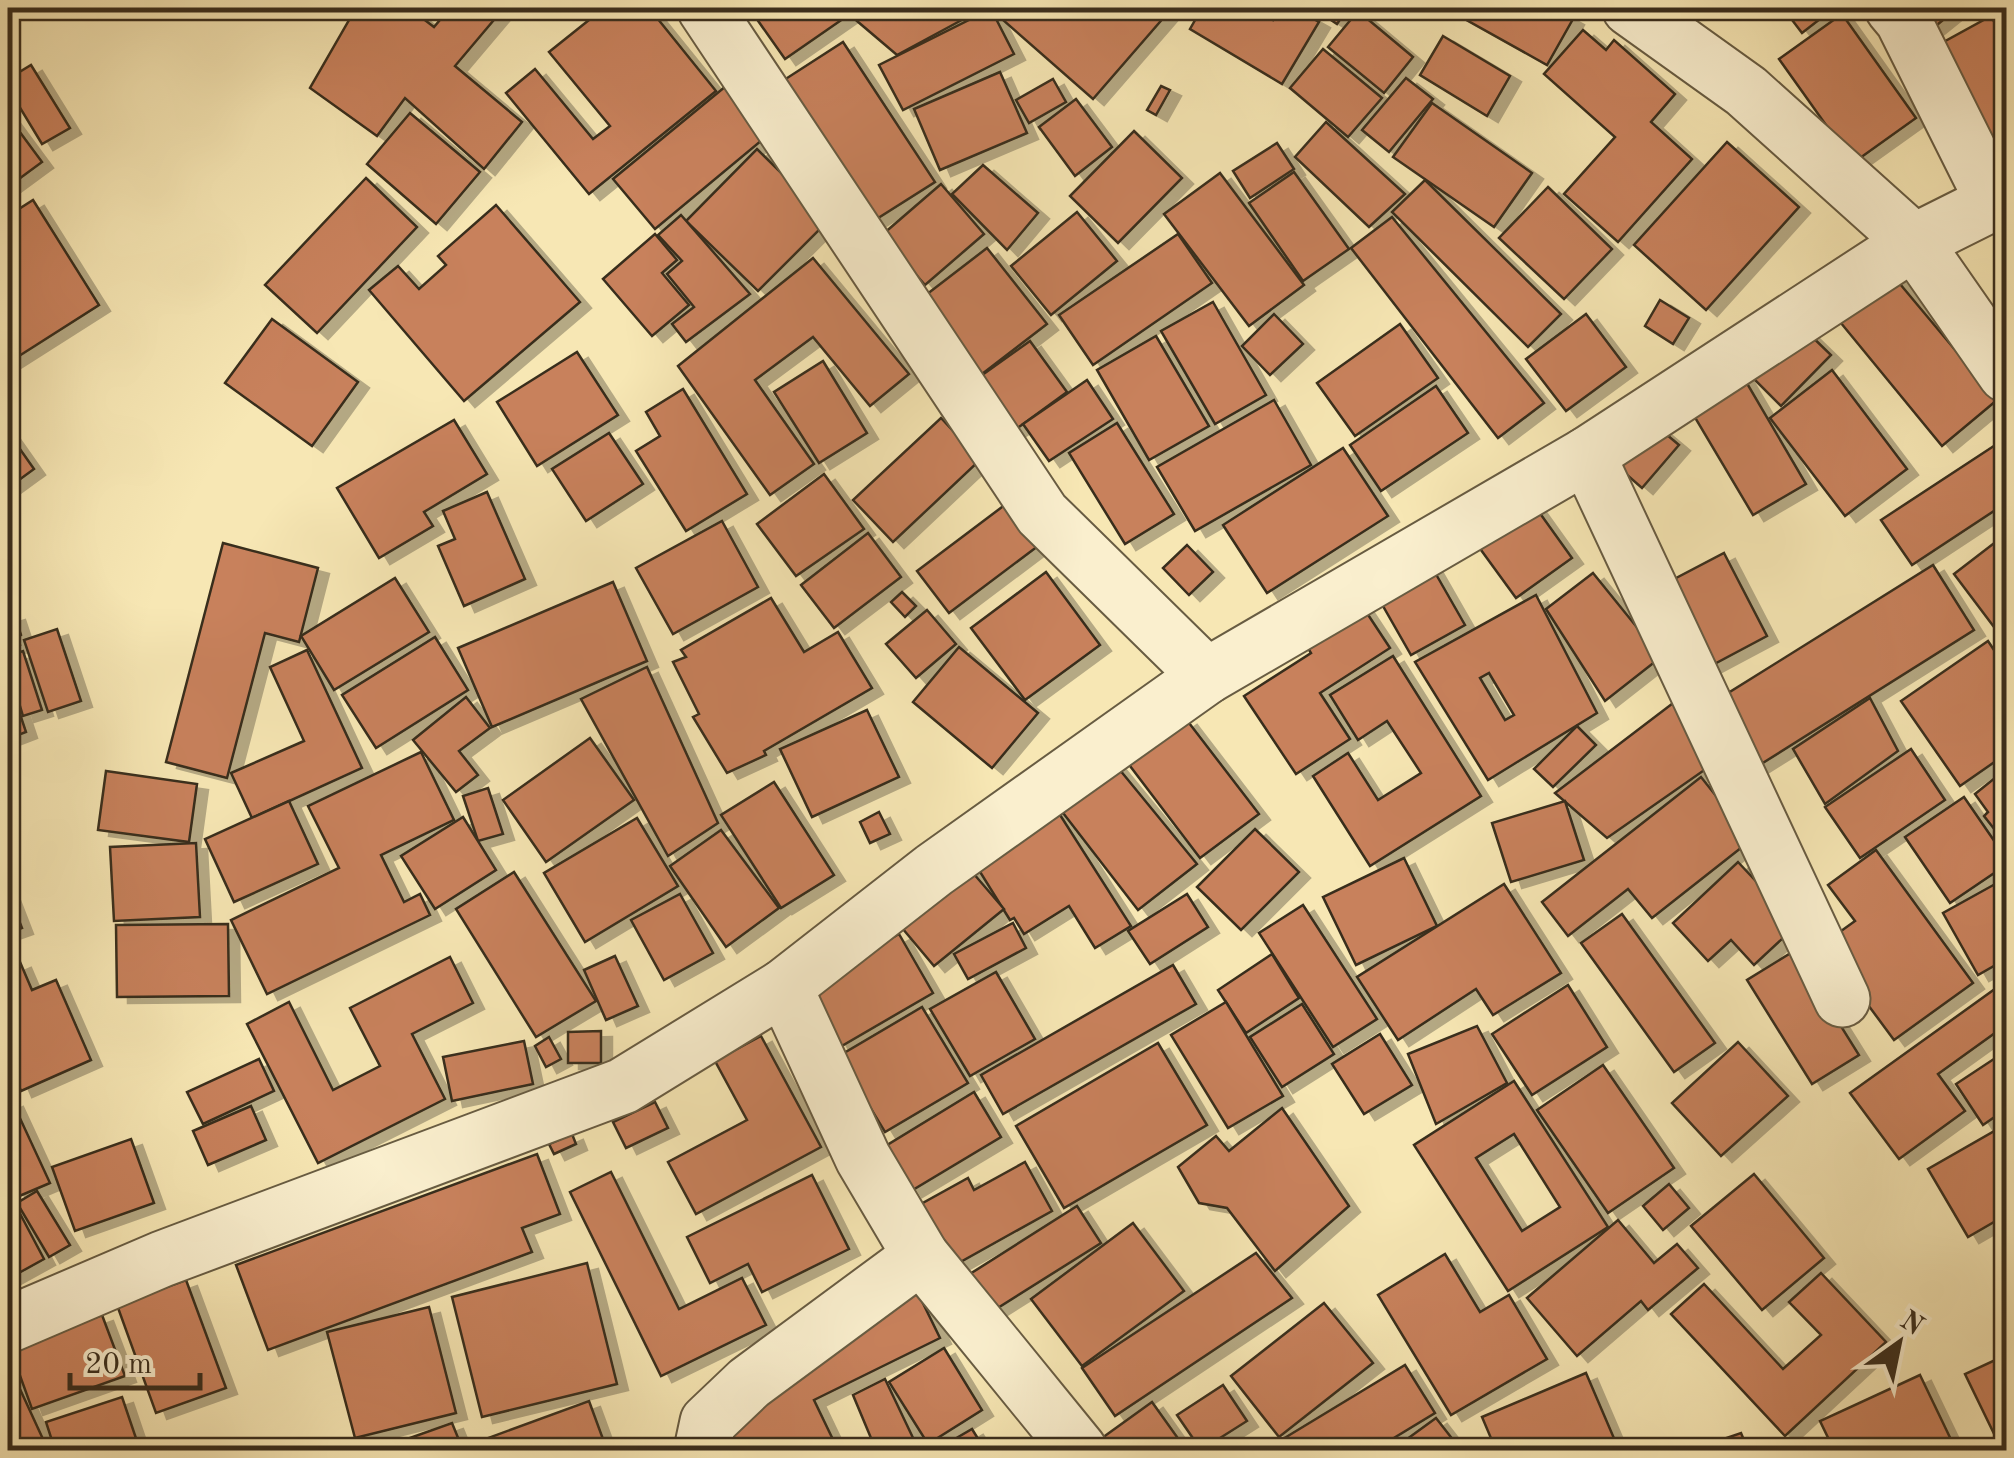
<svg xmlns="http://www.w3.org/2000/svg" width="2014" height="1458" font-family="'Old Standard TT',serif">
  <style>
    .building { fill: #c8815c; stroke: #392d1c; stroke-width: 2.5; fill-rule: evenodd; filter: url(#shadow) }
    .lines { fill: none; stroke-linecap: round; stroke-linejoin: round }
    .minor-casing { stroke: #685c42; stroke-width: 59 }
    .minor { stroke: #faefce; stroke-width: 55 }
  </style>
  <defs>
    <filter id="shadow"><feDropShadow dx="11" dy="6" stdDeviation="0" flood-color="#0004"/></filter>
  </defs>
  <rect width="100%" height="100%" fill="#f7e7b4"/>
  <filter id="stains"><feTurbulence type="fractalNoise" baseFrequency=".002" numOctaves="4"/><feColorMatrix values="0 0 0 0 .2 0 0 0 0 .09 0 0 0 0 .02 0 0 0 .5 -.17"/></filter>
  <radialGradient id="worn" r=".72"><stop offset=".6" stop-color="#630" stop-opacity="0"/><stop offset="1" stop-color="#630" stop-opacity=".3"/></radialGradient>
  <g class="building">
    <path d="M356,8H409L434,27L450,8H504L455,66L522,122L484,169L405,98L377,136L310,88Z"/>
    <path d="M604,8H649L716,91L589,194L506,93L535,69L593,139L610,126L549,52Z"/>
    <path d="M749,8H845L850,14L785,59Z"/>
    <path d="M868,8H984L897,55L857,21Z"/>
    <path d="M1000,8H1108L1120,17L1129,8H1172L1093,99L995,13Z"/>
    <path d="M1202,8H1252L1273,20L1280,8H1294L1319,22L1282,84L1190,29Z"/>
    <path d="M1313,8H1348L1337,24Z"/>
    <path d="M1445,8H1553L1573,19L1547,65Z"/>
    <path d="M1783,8H1826L1829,12L1802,33Z"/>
    <path d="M1906,8H1958L1927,33Z"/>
    <path d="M991,9L1014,54L903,110L879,65Z"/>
    <path d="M1358,11L1413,57L1384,93L1328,47Z"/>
    <path d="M1842,14L1916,118L1853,163L1779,59Z"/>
    <path d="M1991,16L2006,44V132L1982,145L1929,50Z"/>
    <path d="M1583,30L1606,50L1614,40L1675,94L1651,122L1692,159L1618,242L1564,194L1615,137L1544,74Z"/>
    <path d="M1443,36L1510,76L1487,116L1420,75Z"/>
    <path d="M843,42L935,182L875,220L784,80Z"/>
    <path d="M1323,49L1382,98L1348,137L1290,88Z"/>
    <path d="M31,65L70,128L42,144L8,88V79Z"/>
    <path d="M1000,72L1027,133L940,170L914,109Z"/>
    <path d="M1406,78L1433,99L1389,152L1362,130Z"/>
    <path d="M1053,79L1066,102L1029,123L1016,100Z"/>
    <path d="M726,86L767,136L655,229L613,179Z"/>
    <path d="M1161,86L1170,90L1156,115L1147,110Z"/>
    <path d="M1076,99L1112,147L1075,176L1039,127Z"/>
    <path d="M1432,103L1532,173L1494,227L1393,157Z"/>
    <path d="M410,113L480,172L436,224L367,164Z"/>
    <path d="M8,116L42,162L8,187Z"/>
    <path d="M1326,122L1405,194L1369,227L1295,157Z"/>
    <path d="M1134,131L1182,178L1118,243L1070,196Z"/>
    <path d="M1727,142L1799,207L1706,310L1634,245Z"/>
    <path d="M1277,143L1294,169L1250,198L1233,171Z"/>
    <path d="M757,149L829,220L758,291L686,221Z"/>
    <path d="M983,165L1038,213L1007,250L952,194Z"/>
    <path d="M1294,172L1349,249L1303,281L1249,203Z"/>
    <path d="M1220,173L1304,285L1249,326L1164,214Z"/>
    <path d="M366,178L417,227L317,333L265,285Z"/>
    <path d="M1425,180L1561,314L1528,347L1392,212Z"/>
    <path d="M941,184L984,234L925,285L882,235Z"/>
    <path d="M1548,187L1612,249L1564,299L1499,238Z"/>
    <path d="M33,200L99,305L8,363V216Z"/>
    <path d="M496,205L580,302L464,401L369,290L398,266L419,289L446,265L438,256Z"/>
    <path d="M1077,212L1117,261L1051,315L1011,266Z"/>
    <path d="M681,215L750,294L686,342L672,324L694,307L667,274L682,261L658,235Z"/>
    <path d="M1392,217L1544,403L1498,438L1351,248Z"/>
    <path d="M655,234L677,260L662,273L689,305L652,336L603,279Z"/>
    <path d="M1178,234L1212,283L1093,365L1059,315Z"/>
    <path d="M987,248L1047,324L982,374L922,298Z"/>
    <path d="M813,258L909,374L870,406L813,337L755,380L814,464L770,495L678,366Z"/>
    <path d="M1890,272L1997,400L1942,446L1836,317Z"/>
    <path d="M1660,300L1689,318L1673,344L1645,326Z"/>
    <path d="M1213,302L1266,395L1215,424L1161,331Z"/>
    <path d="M1274,314L1303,344L1270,375L1242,346Z"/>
    <path d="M1586,314L1626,367L1566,411L1526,359Z"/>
    <path d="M272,319L358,382L312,446L225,383Z"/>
    <path d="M1400,324L1438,378L1355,436L1317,383Z"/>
    <path d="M1801,326L1831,355L1781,406L1752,377Z"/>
    <path d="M1156,336L1209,426L1149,460L1097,370Z"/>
    <path d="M1030,341L1067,392L1008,435L971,383Z"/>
    <path d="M577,352L618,415L537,466L497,402Z"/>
    <path d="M823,361L867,433L819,463L774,392Z"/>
    <path d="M1738,368L1806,484L1753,515L1684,399Z"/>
    <path d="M1832,370L1907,469L1845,516L1770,418Z"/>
    <path d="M1087,380L1113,419L1049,461L1023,424Z"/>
    <path d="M1436,386L1468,433L1381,491L1350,445Z"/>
    <path d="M683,389L747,494L686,531L636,451L660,436L646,412Z"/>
    <path d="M1274,400L1311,465L1195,531L1157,467Z"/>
    <path d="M941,418L980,460L893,542L853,500Z"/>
    <path d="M454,420L487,474L424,512L433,526L379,558L337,488Z"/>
    <path d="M1117,423L1174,514L1125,544L1069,453Z"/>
    <path d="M1654,424L1679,445L1642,488L1618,467Z"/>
    <path d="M8,432L34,469L8,488Z"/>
    <path d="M609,433L643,484L586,521L552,469Z"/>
    <path d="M2006,438V503L1912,565L1881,520Z"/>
    <path d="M1343,448L1388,516L1267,593L1223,525Z"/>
    <path d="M824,474L864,529L796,576L757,524Z"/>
    <path d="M487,492L525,579L464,606L438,546L455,539L443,511Z"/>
    <path d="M1529,498L1572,558L1516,598L1473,539Z"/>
    <path d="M1006,504L1038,546L949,613L917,571Z"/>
    <path d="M722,521L758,587L673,634L636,568Z"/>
    <path d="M868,533L901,577L834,628L801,585Z"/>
    <path d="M2006,534V624L1997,631L1954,574Z"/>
    <path d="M223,543L318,568L299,642L265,633L227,778L166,762Z"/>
    <path d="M1187,545L1213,572L1189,595L1163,568Z"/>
    <path d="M1724,553L1767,636L1703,670L1659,587Z"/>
    <path d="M1429,562L1465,625L1411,655L1375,592Z"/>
    <path d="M1933,565L1974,630L1758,766L1717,700Z"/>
    <path d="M1046,572L1100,645L1025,700L971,628Z"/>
    <path d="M1593,573L1661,657L1605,701L1546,609Z"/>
    <path d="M395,578L429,632L334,690L301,636Z"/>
    <path d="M613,582L647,661L492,727L458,648Z"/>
    <path d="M902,592L916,606L905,617L891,602Z"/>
    <path d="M1536,595L1597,713L1488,780L1415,662ZM1489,673L1514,715L1505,720L1480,678Z"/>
    <path d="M771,598L804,652L838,632L872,688L764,751L766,755L727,773L693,717L699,714L673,662L686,657L681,650Z"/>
    <path d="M1359,601L1390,648L1320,693L1350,739L1296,774L1244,696L1311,653L1302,638Z"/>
    <path d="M927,610L956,644L916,678L886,644Z"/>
    <path d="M14,614L21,635L18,637L20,645L8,649V616Z"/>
    <path d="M57,629L81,701L48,712L24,640Z"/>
    <path d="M435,637L468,690L376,748L342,695Z"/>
    <path d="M1988,641L2006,668V754L1960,786L1901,701Z"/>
    <path d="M959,647L1038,713L992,768L913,702Z"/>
    <path d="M307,650L362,768L252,818L231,773L304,741L270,667Z"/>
    <path d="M23,651L42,710L23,716L8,666V656Z"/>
    <path d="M1393,656L1481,796L1370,866L1313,776L1348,753L1378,800L1421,773L1387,721L1358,740L1330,695Z"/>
    <path d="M647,667L718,823L668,856L581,699Z"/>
    <path d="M8,678L26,732L8,739Z"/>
    <path d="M466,697L490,728L459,751L478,775L456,792L413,740Z"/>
    <path d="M1681,697L1723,757L1607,838L1555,793Z"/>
    <path d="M1870,698L1898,751L1825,804L1793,749Z"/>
    <path d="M867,710L899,777L812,817L780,749Z"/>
    <path d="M1186,719L1259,814L1200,858L1127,762Z"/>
    <path d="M1577,726L1596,745L1553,787L1534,769Z"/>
    <path d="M590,738L634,800L546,862L503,800Z"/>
    <path d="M1911,749L1945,800L1860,858L1825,807Z"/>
    <path d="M421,752L454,820L381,855L404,902L420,894L430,915L267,994L231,920L339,868L308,806Z"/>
    <path d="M1115,764L1197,864L1138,910L1060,809Z"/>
    <path d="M2006,769V844L1984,816L1988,812L1975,794Z"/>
    <path d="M106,771L197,784L189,842L98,830Z"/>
    <path d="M1701,777L1751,840L1652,918L1628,889L1568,936L1542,902Z"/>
    <path d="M774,782L834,875L781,908L721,815Z"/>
    <path d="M488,788L503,834L478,841L463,796Z"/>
    <path d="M1964,797L2006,858V865L1950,903L1905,837Z"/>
    <path d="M289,801L318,864L234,902L205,839Z"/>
    <path d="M1565,801L1584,860L1511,882L1492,823Z"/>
    <path d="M1055,807L1131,926L1095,948L1069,906L1024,934L1014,918L1010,920L972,859Z"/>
    <path d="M879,812L890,834L870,843L860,822Z"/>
    <path d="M463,817L496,870L435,909L401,856Z"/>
    <path d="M637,818L678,886L585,942L544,873Z"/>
    <path d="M1255,829L1299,872L1241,930L1197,887Z"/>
    <path d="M721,830L779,908L726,947L670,866Z"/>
    <path d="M196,843L200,917L114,921L110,847Z"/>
    <path d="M1876,850L1973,983L1894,1040L1823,944L1855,921L1828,885Z"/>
    <path d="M1404,858L1437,926L1356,965L1323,897Z"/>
    <path d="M961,859L1004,909L934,966L892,916Z"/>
    <path d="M1738,862L1797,925L1754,965L1731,940L1708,961L1673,923Z"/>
    <path d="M514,872L596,1001L536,1037L456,909Z"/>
    <path d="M2006,878V959L1978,975L1943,913Z"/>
    <path d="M1504,884L1561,973L1493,1015L1476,989L1398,1040L1357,977Z"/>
    <path d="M8,892L22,928L8,933Z"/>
    <path d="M680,894L713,953L664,980L631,920Z"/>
    <path d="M1187,894L1208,927L1150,964L1128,931Z"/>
    <path d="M1303,905L1377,1019L1333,1047L1259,933Z"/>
    <path d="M1622,914L1715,1043L1674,1072L1581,943Z"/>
    <path d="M1013,923L1026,948L968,979L954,954Z"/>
    <path d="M228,924L229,996L117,997L116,925Z"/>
    <path d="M899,934L933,993L840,1047L806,988Z"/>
    <path d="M1794,951L1859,1055L1812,1084L1747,980Z"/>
    <path d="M1272,954L1299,998L1246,1033L1218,990Z"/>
    <path d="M615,956L638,1006L606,1020L584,970Z"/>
    <path d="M450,957L473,1003L412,1034L445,1099L318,1163L247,1024L289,1002L333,1090L380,1066L350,1008Z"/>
    <path d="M20,962L32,990L56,980L91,1060L21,1091L8,1060V967Z"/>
    <path d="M1173,965L1196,1004L1003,1114L981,1075Z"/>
    <path d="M996,972L1035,1039L970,1076L930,1009Z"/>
    <path d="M2006,981V1025L1938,1074L1965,1111L1899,1159L1850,1093Z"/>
    <path d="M1568,985L1607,1047L1532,1095L1492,1034Z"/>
    <path d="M1226,1002L1283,1096L1228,1128L1171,1035Z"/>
    <path d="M1302,1004L1334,1054L1282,1087L1250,1037Z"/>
    <path d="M922,1007L968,1083L885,1132L839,1056Z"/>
    <path d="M1477,1026L1507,1083L1436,1124L1408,1054Z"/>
    <path d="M601,1031V1063H568V1032Z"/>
    <path d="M1380,1034L1412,1085L1364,1114L1332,1064Z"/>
    <path d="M761,1036L821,1147L696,1214L668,1162L747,1120L715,1061Z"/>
    <path d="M549,1037L561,1059L546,1067L535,1046Z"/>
    <path d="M524,1041L533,1084L452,1101L443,1057Z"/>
    <path d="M1738,1042L1788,1096L1721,1156L1672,1103Z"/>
    <path d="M1158,1043L1207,1125L1064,1208L1016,1126Z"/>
    <path d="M2006,1051V1109L1983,1125L1956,1084Z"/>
    <path d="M259,1059L274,1091L203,1124L187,1092Z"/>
    <path d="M1603,1065L1674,1168L1608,1213L1537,1110Z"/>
    <path d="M1514,1081L1608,1227L1508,1291L1414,1145ZM1514,1134L1560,1207L1522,1231L1476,1158Z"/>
    <path d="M974,1092L1001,1137L911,1191L884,1147Z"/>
    <path d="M12,1101L50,1183L17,1197L8,1177V1103Z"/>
    <path d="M655,1102L668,1128L626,1148L613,1122Z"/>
    <path d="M251,1106L266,1140L208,1165L193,1131Z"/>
    <path d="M1282,1108L1349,1206L1275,1271L1227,1208L1199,1203L1178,1167L1216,1136L1229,1151Z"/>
    <path d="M2005,1125L2006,1215L1968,1237L1928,1169Z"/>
    <path d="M572,1134L576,1144L554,1154L549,1144Z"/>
    <path d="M131,1139L154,1203L75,1231L52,1167Z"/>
    <path d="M537,1154L560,1214L522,1228L532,1252L268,1350L236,1265Z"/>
    <path d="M1025,1162L1052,1211L955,1265L921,1204L968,1178L974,1190Z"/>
    <path d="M611,1172L679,1309L742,1278L766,1325L661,1376L570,1192Z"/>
    <path d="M1754,1174L1824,1258L1762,1310L1691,1226Z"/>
    <path d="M812,1175L849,1249L762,1292L748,1264L710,1283L687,1237Z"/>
    <path d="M1669,1184L1689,1208L1663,1230L1643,1206Z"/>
    <path d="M8,1191L44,1259L8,1279Z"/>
    <path d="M37,1191L70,1245L49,1257L17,1203Z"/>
    <path d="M1077,1206L1101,1243L985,1316L962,1279Z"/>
    <path d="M1618,1220L1654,1263L1677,1244L1698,1268L1648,1310L1641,1301L1577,1356L1527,1298Z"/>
    <path d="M1133,1223L1184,1291L1082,1366L1031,1299Z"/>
    <path d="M1256,1253L1292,1298L1115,1416L1082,1368Z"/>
    <path d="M1445,1254L1480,1312L1509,1295L1547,1359L1451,1415L1378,1295Z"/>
    <path d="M587,1263L617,1384L482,1417L452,1297Z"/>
    <path d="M1821,1273L1886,1342L1785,1436L1671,1314L1704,1284L1783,1369L1821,1335L1789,1302Z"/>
    <path d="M186,1280L226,1388L156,1413L117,1305Z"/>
    <path d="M917,1291L940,1338L814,1400L838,1450H713L705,1435Z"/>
    <path d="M1324,1303L1373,1363L1279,1437L1231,1376Z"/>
    <path d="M429,1307L456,1413L355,1438L327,1332Z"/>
    <path d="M102,1315L125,1376L32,1409L10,1348Z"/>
    <path d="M944,1348L982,1410L928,1444L889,1382Z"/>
    <path d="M2006,1355V1440L1999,1444L1965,1374Z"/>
    <path d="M8,1363L48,1450H8Z"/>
    <path d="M1405,1365L1435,1413L1374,1450H1277L1273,1445Z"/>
    <path d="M1586,1373L1619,1450H1496L1482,1417Z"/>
    <path d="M1920,1375L1956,1450H1834L1820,1421Z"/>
    <path d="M885,1379L915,1442L894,1450H876L853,1395Z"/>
    <path d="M1223,1385L1247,1421L1201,1450L1177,1415Z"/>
    <path d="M122,1397L140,1450H55L46,1422Z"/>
    <path d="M589,1401L607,1450H574L573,1447L562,1450H474L472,1444Z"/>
    <path d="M1152,1402L1182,1444L1174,1450H1111L1102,1438Z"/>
    <path d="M1436,1418L1461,1450H1392Z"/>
    <path d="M452,1423L463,1450H379V1449Z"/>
    <path d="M972,1429L985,1450H936Z"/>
    <path d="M1741,1433L1748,1450H1705L1703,1446Z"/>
  </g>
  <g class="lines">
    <defs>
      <g id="minor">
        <path d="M705,8L1042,514L1207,676"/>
        <path d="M1630,8L1746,91L1914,242L2006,374"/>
        <path d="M1893,8L1903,20L1994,202"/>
        <path d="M1587,455L1842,999"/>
        <path d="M784,987L863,1158L921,1256L1079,1450"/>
        <path d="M8,1325L162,1259L623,1086L784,987L934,870L1207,676L1587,455L1914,242L2006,196"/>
        <path d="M702,1450L708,1422L749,1383L921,1256"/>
      </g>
    </defs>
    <use href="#minor" class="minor-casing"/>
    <use href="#minor" class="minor"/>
  </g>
  <rect width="2014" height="1458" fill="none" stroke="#f7e7b4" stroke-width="40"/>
  <rect x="10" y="10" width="1994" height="1438" fill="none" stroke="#392d1c" stroke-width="5"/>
  <rect x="20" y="20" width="1974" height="1418" fill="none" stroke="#392d1c" stroke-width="2.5"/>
  <g transform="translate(1899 1343) rotate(33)" stroke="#faefce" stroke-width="8" paint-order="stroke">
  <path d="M0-8L18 38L0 25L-18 38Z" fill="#392d1c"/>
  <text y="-15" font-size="28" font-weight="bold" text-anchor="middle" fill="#392d1c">N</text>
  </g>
  <path d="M70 1373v15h130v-15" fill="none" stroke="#392d1c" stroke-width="5"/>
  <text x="85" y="1373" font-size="30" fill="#392d1c" stroke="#faefce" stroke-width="8" paint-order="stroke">20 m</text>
  <rect width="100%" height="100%" filter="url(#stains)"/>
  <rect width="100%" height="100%" fill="url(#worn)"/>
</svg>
